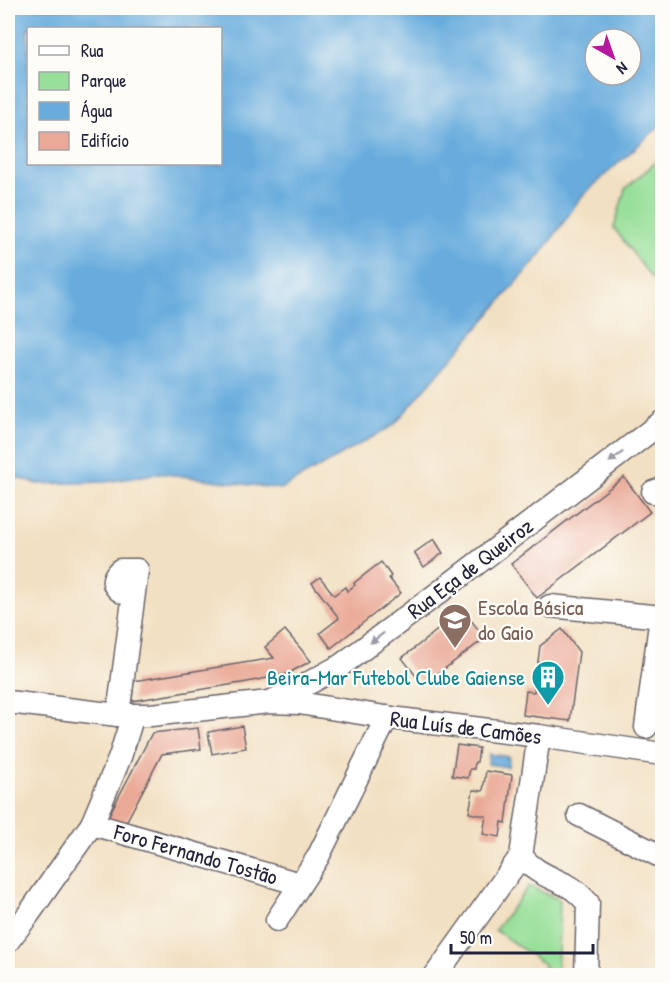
<svg xmlns="http://www.w3.org/2000/svg" width="670" height="983" font-family="'Patrick Hand',sans-serif">
  <style>
    .green { fill: #98df99; stroke: #5d806a; stroke-width: 1.5 }
    .water { fill: #67acdd; stroke: #44678c; stroke-width: 1.5; fill-rule: evenodd }
    .building { fill: #eaa996 }
    .lines { fill: none; stroke-linecap: round; stroke-linejoin: round }
    .minor-casing { stroke: #6b646a; stroke-width: 25 }
    .minor { stroke: #fff; stroke-width: 22 }
    .oneway { fill: #9c9ca7 }
    .labels { text-anchor: middle; stroke-width: 4.5; stroke-linejoin: round; paint-order: stroke }
    .street-label { font-size: 22px; fill: #22223b; stroke: #fdfcf7 }
    .education-label { font-size: 22px; fill: #785e54; stroke: #fdfcf7; text-anchor: start }
    .culture-label { font-size: 22px; fill: #0d838f; stroke: #fdfcf7; text-anchor: end }
  </style>
  <rect width="100%" height="100%" fill="#fdfcf7"/>
  <filter id="ink" filterUnits="userSpaceOnUse"><feTurbulence type="fractalNoise" baseFrequency=".0167" numOctaves="2"/><feDisplacementMap in="SourceGraphic" scale="12" xChannelSelector="R" yChannelSelector="G"/><feConvolveMatrix kernelMatrix="1 2 1 2 8 2 1 2 1" color-interpolation-filters="sRGB"/></filter>
  <filter id="wash" filterUnits="userSpaceOnUse"><feTurbulence type="fractalNoise" baseFrequency=".008" numOctaves="4" result="noise"/><feDisplacementMap in="SourceGraphic" scale="24" xChannelSelector="R" yChannelSelector="G"/><feGaussianBlur stdDeviation="1.35" result="paint"/><feColorMatrix in="noise" values="0 0 0 0 0 0 0 0 0 0 0 0 0 0 0 0 0 1.4 0 .05"/><feComposite in="paint" operator="in"/></filter>
  <g filter="url(#wash)">
    <rect width="100%" height="100%" fill="#f2e0c2"/>
    <g class="green">
      <path d="M662,157V292L614,228L625,189Z"/>
      <path d="M529,886L560,900L557,975H539L545,965L495,930Z"/>
    </g>
    <g class="water">
      <path d="M8,8H662V124L582,196L542,253L394,425L281,489L159,473L107,482L38,484L8,475ZM28,28H220V164H28ZM595,39H631V75H595Z"/>
      <path d="M489,754L509,757L508,767L488,764Z"/>
    </g>
    <g id="blocks">
      <g class="building">
        <path d="M624,477L650,512L537,598L511,564Z"/>
        <path d="M434,539L443,553L424,567L414,553Z"/>
        <path d="M381,562L391,576L389,578L401,593L331,648L320,633L339,618L312,583L320,577L334,595L345,587L347,591L355,585L354,583Z"/>
        <path d="M463,610L485,638L423,685L402,658Z"/>
        <path d="M562,629L579,652L570,721L523,715L526,691L534,692L540,646Z"/>
        <path d="M285,630L311,661L287,674L247,682L132,701L134,681L274,658L265,647Z"/>
        <path d="M242,726L246,748L212,754L208,732Z"/>
        <path d="M198,728L201,749L162,754L122,830L106,821L152,733Z"/>
        <path d="M457,745L479,748L477,762H475L474,769H470L468,778L452,776Z"/>
        <path d="M486,771L512,775L506,823L502,822L500,837L483,834L486,816L469,813L473,790L483,791Z"/>
      </g>
    </g>
  </g>
  <g filter="url(#ink)">
    <use href="#blocks" fill-opacity="0" stroke="#6b646a" stroke-width="1.5"/>
    <g class="lines">
      <defs>
        <g id="minor">
          <path d="M653,492L662,489"/>
          <path d="M550,606L662,617"/>
          <path d="M274,700L298,689L340,666L437,594L662,422"/>
          <path d="M8,702L118,715H151L269,702L299,703L391,718L539,736L662,754"/>
          <path d="M118,715L137,570H120C106,583 118,593 133,595"/>
          <path d="M646,727L661,617"/>
          <path d="M579,815L662,857"/>
          <path d="M92,824L300,884"/>
          <path d="M521,856C535,873 551,877 570,887C577,891 583,898 588,903L586,976"/>
          <path d="M277,920L318,857L387,717"/>
          <path d="M8,941L28,915L92,824L120,757L133,715"/>
          <path d="M435,976L521,856L539,736"/>
        </g>
      </defs>
      <use href="#minor" class="minor-casing"/>
      <use href="#minor" class="minor"/>
    </g>
    <defs><path id="oneway-solid" d="M-6-.8H1V-3.2L6.5 0L1 3.2V.8H-6Z" transform="scale(1.5)"/></defs>
    <g class="oneway">
      <use href="#oneway-solid" transform="translate(616 457) rotate(143)"/>
      <use href="#oneway-solid" transform="translate(377 638) rotate(143)"/>
    </g>
  </g>
  <defs>
    <symbol id="school-pin" viewBox="-11 -11 22 30"><path d="M0 17L-7.5 6A9.5 9.5 0 1 1 7.5 6Z" fill="#8d6e63" stroke="#fdfcf7"/><path d="M0-5L7-2L0 1L-7-2ZM-4 1L0 2.5L4 1V4Q0 6-4 4Z" fill="#fff"/></symbol>
    <symbol id="building-pin" viewBox="-11 -11 22 30"><path d="M0 17L-7.5 6A9.5 9.5 0 1 1 7.5 6Z" fill="#0f9aa8" stroke="#fdfcf7"/><path d="M-4-6H4V6H1V3H-1V6H-4ZM-2.5-4.3h1.7v1.8h-1.7ZM.8-4.3h1.7v1.8H.8ZM-2.5-1h1.7V.8h-1.7ZM.8-1h1.7V.8H.8Z" fill="#fff"/></symbol>
  </defs>
  <g fill-rule="evenodd">
    <use href="#school-pin" x="436" y="601" width="38" height="52"/>
    <use href="#building-pin" x="529" y="658" width="38" height="52"/>
  </g>
  <g class="labels">
    <g class="street-label">
      <text transform="translate(470 568) rotate(-37)" y="8">Rua Eça de Queiroz</text>
      <text transform="translate(466 727) rotate(7)" y="8">Rua Luís de Camões</text>
      <text transform="translate(196 854) rotate(16)" y="8">Foro Fernando Tostão</text>
    </g>
    <g class="education-label">
      <text x="478" y="615">Escola Básica<tspan x="478" dy="25">do Gaio</tspan></text>
    </g>
    <g class="culture-label">
      <text x="525" y="685">Beira-Mar Futebol Clube Gaiense</text>
    </g>
  </g>
  <rect width="670" height="983" fill="none" stroke="#fdfcf7" stroke-width="30"/>
  <rect x="27" y="27" width="195" height="138" fill="#fdfcf7" stroke="#a5a5ac" stroke-width="1.5"/>
  <rect x="39" y="46" width="30" height="9" fill="#ffffff" stroke="#a5a5ac" stroke-width="1.5"/>
  <text x="81" y="57" font-size="18" fill="#22223b">Rua</text>
  <rect x="39" y="72" width="30" height="18" fill="#98df99" stroke="#a5a5ac" stroke-width="1.5"/>
  <text x="81" y="87" font-size="18" fill="#22223b">Parque</text>
  <rect x="39" y="102" width="30" height="18" fill="#67acdd" stroke="#a5a5ac" stroke-width="1.5"/>
  <text x="81" y="117" font-size="18" fill="#22223b">Água</text>
  <rect x="39" y="132" width="30" height="18" fill="#eaa996" stroke="#a5a5ac" stroke-width="1.5"/>
  <text x="81" y="147" font-size="18" fill="#22223b">Edifício</text>
  <g transform="translate(613 57) rotate(140)"><circle r="28" fill="#fdfcf7" stroke="#a5a5ac" stroke-width="1.5"/>
  <path d="M0-4.5L10 22L0 15L-10 22Z" fill="#b5179e"/>
  <text y="-9" font-size="16" font-weight="bold" text-anchor="middle" fill="#22223b">N</text>
  </g>
  <path d="M451 944v9h142v-9" fill="none" stroke="#22223b" stroke-width="3"/>
  <text x="460" y="944" font-size="18" fill="#22223b" stroke="#fdfcf7" stroke-width="4.5" paint-order="stroke">50 m</text>
</svg>
